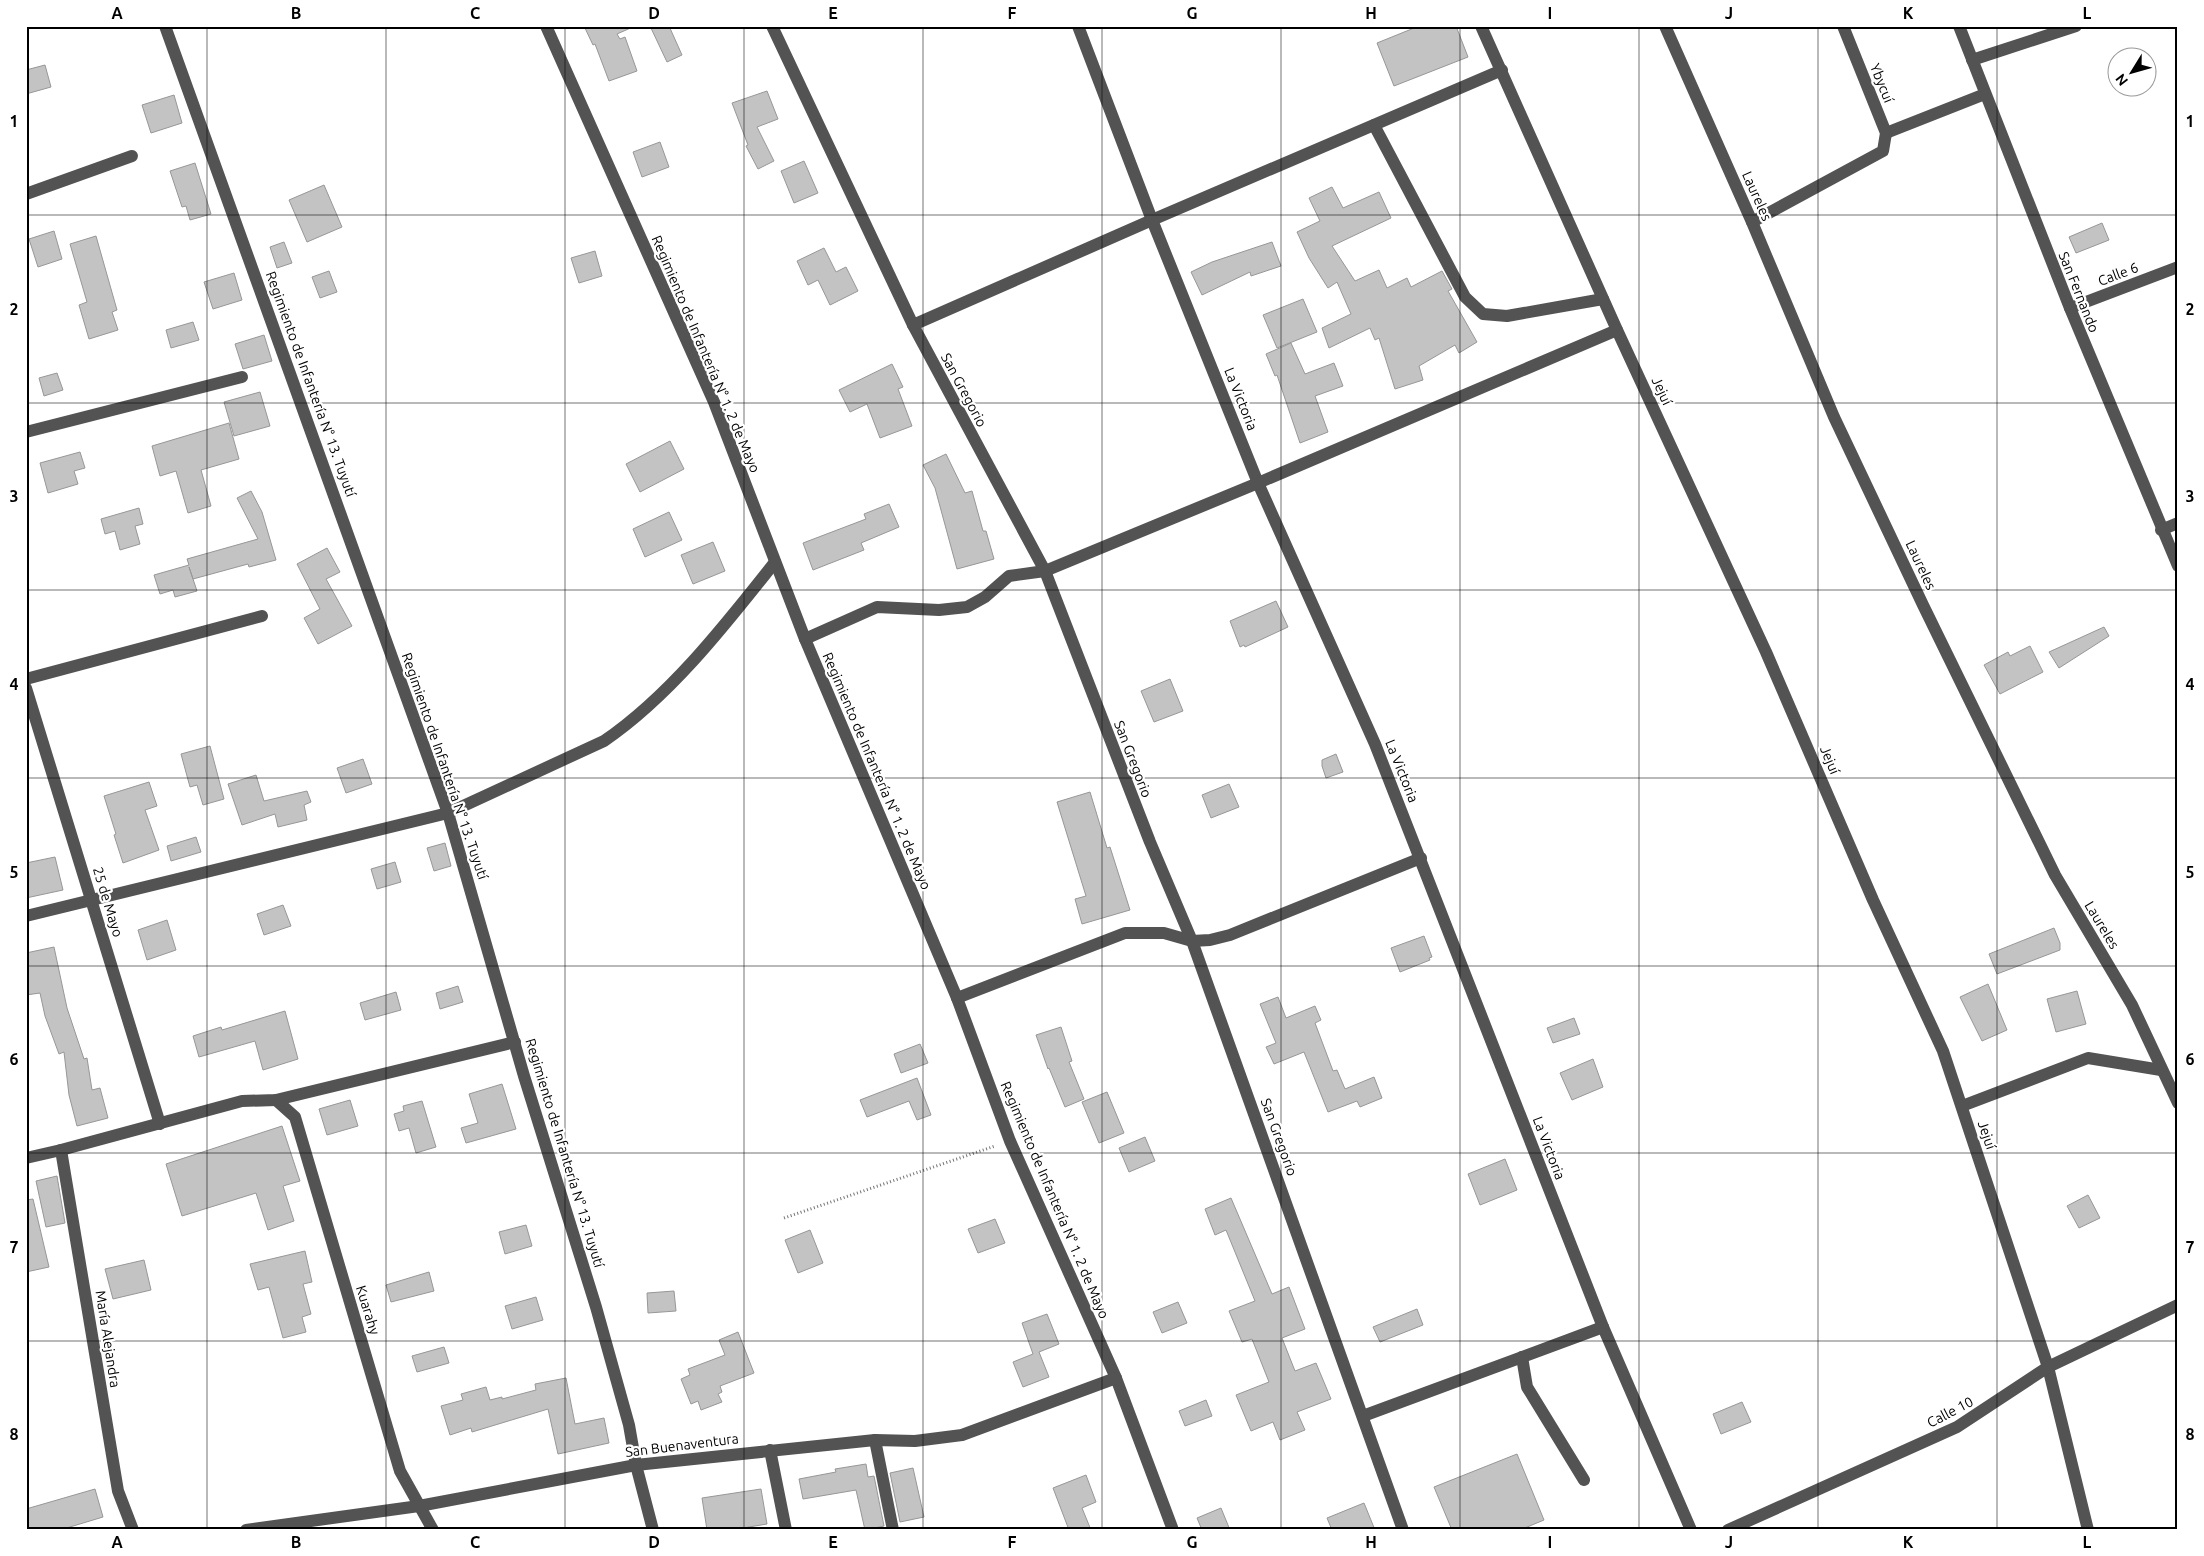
<svg xmlns="http://www.w3.org/2000/svg" width="2204" height="1556" font-family="Ubuntu,sans-serif">
  <style>
    .building { fill: #c3c3c3; stroke: #979797 }
    .lines { fill: none; stroke-linecap: round; stroke-linejoin: round }
    .path { stroke: #757575; stroke-width: 3; stroke-dasharray: 1 2.5; stroke-linecap: butt }
    .minor { stroke: #535353; stroke-width: 12 }
    .grid { fill: none; stroke: #000; stroke-width: 1; stroke-opacity: 0.55 }
    .labels { text-anchor: middle; stroke-width: 4.5; stroke-linejoin: round; paint-order: stroke }
    .street-label { font-size: 14px; fill: #000; stroke: #fff }
    .neatline { fill: none; stroke: #000; stroke-width: 2 }
    .grid-label { font-size: 16px; text-anchor: middle; font-weight: bold; fill: #000 }
  </style>
  <rect width="100%" height="100%" fill="#fff"/>
  <g class="building">
    <path d="M584,26H635L617,34L620,39L625,37L637,71L609,81L595,44L593,45Z"/>
    <path d="M650,26H669L682,55L667,62Z"/>
    <path d="M1419,26H1456L1468,57L1394,86L1377,43Z"/>
    <path d="M45,65L51,87L26,94V70Z"/>
    <path d="M767,91L778,119L757,127L774,161L758,169L746,146L748,145L732,103Z"/>
    <path d="M174,95L182,123L151,133L142,105Z"/>
    <path d="M660,142L669,167L642,177L633,152Z"/>
    <path d="M804,161L818,193L794,203L781,171Z"/>
    <path d="M195,163L211,214L190,220L186,206L182,207L170,171Z"/>
    <path d="M324,185L342,227L307,242L289,200Z"/>
    <path d="M1332,187L1343,208L1379,192L1391,218L1332,246L1355,281L1379,270L1387,288L1407,278L1411,287L1442,271L1452,289L1448,291L1477,342L1459,353L1455,345L1419,366L1423,380L1395,389L1379,338L1375,340L1370,328L1329,348L1322,328L1351,314L1337,282L1328,288L1309,258L1297,232L1320,221L1309,198Z"/>
    <path d="M2102,223L2109,240L2076,253L2069,237Z"/>
    <path d="M54,231L62,259L38,267L29,239Z"/>
    <path d="M96,236L117,310L112,312L118,330L89,339L79,305L87,302L70,244Z"/>
    <path d="M284,242L292,263L277,268L270,247Z"/>
    <path d="M1272,242L1281,266L1251,276L1250,272L1202,295L1191,272L1212,262Z"/>
    <path d="M824,248L836,272L846,267L858,291L830,305L818,280L808,285L797,261Z"/>
    <path d="M595,251L602,276L579,283L571,258Z"/>
    <path d="M329,271L337,292L320,298L312,277Z"/>
    <path d="M234,273L242,300L213,309L204,282Z"/>
    <path d="M1303,299L1317,332L1277,348L1263,315Z"/>
    <path d="M193,322L199,340L171,348L166,330Z"/>
    <path d="M264,335L272,361L243,369L235,344Z"/>
    <path d="M1291,343L1305,374L1334,363L1343,386L1315,396L1328,432L1300,443L1277,375L1275,376L1266,354Z"/>
    <path d="M892,364L903,387L898,389L912,426L880,438L867,404L850,412L839,390Z"/>
    <path d="M57,373L63,390L44,396L39,378Z"/>
    <path d="M260,392L270,426L234,436L224,402Z"/>
    <path d="M229,423L239,459L201,470L211,506L188,513L176,471L160,476L152,446Z"/>
    <path d="M670,441L684,469L640,492L626,464Z"/>
    <path d="M80,452L85,468L74,471L78,484L48,493L40,463Z"/>
    <path d="M946,454L965,493L972,491L983,531H986L994,559L957,569L935,488L923,465Z"/>
    <path d="M251,491L262,512L276,560L249,567L248,564L193,579L189,567L197,591L175,597L173,590L160,594L154,575L189,565L187,559L258,539L237,498Z"/>
    <path d="M889,504L899,527L861,543L864,550L813,570L803,543L866,519L864,514Z"/>
    <path d="M139,508L143,524L135,526L140,544L120,550L115,531L105,534L101,519Z"/>
    <path d="M669,512L682,540L645,557L633,529Z"/>
    <path d="M713,542L725,571L693,584L681,555Z"/>
    <path d="M327,548L340,572L326,579L352,626L318,644L304,618L320,609L297,564Z"/>
    <path d="M1276,601L1288,627L1245,647L1244,645L1240,647L1230,621Z"/>
    <path d="M2104,627L2109,636L2059,668L2049,652Z"/>
    <path d="M2030,646L2043,672L2000,694L1984,665L2008,652L2010,656Z"/>
    <path d="M1170,679L1183,711L1154,722L1141,691Z"/>
    <path d="M210,746L224,799L203,805L197,785L190,787L181,754Z"/>
    <path d="M1336,754L1343,772L1326,778L1322,766V760Z"/>
    <path d="M363,759L372,784L346,793L337,768Z"/>
    <path d="M256,775L264,801L307,791L311,802L304,805L307,820L278,827L275,814L242,825L228,784Z"/>
    <path d="M149,782L157,806L145,810L159,850L123,863L114,835L116,834L104,796Z"/>
    <path d="M1229,784L1239,807L1211,818L1202,795Z"/>
    <path d="M1090,792L1107,848L1110,847L1130,910L1082,924L1075,899L1086,896L1057,802Z"/>
    <path d="M196,837L201,852L171,861L167,846Z"/>
    <path d="M445,843L451,866L434,871L427,848Z"/>
    <path d="M55,857L63,890L26,898V863Z"/>
    <path d="M395,862L401,882L377,889L371,869Z"/>
    <path d="M283,905L291,926L264,935L257,914Z"/>
    <path d="M167,920L176,950L147,960L138,930Z"/>
    <path d="M2054,928L2060,943V950L1997,974L1989,954Z"/>
    <path d="M1424,936L1432,957L1429,958L1430,960L1400,972L1391,948Z"/>
    <path d="M54,947L67,1008L84,1059L87,1058L92,1090L100,1088L108,1118L77,1126L69,1095L64,1052L59,1054L45,1016L40,993L26,995V953Z"/>
    <path d="M1988,984L2007,1030L1982,1041L1960,997Z"/>
    <path d="M458,986L463,1002L440,1009L436,993Z"/>
    <path d="M2077,991L2086,1024L2056,1032L2047,999Z"/>
    <path d="M396,992L401,1010L365,1020L360,1003Z"/>
    <path d="M1278,997L1286,1018L1315,1006L1321,1020L1315,1023L1333,1071L1337,1070L1345,1089L1374,1077L1382,1098L1360,1107L1357,1101L1328,1112L1304,1052L1274,1064L1266,1047L1276,1043L1260,1004Z"/>
    <path d="M285,1011L298,1059L263,1070L255,1041L199,1057L193,1036L221,1027L222,1030Z"/>
    <path d="M1574,1018L1580,1034L1553,1043L1547,1028Z"/>
    <path d="M1061,1027L1072,1061L1069,1062L1084,1099L1065,1107L1049,1068L1048,1069L1036,1035Z"/>
    <path d="M920,1044L928,1063L901,1073L894,1054Z"/>
    <path d="M1593,1059L1603,1087L1572,1100L1560,1073Z"/>
    <path d="M917,1078L931,1115L917,1120L909,1101L867,1117L860,1100Z"/>
    <path d="M502,1084L516,1129L466,1143L461,1128L478,1123L469,1094Z"/>
    <path d="M1107,1092L1124,1133L1099,1143L1082,1102Z"/>
    <path d="M350,1100L358,1126L327,1135L319,1109Z"/>
    <path d="M422,1101L436,1147L416,1153L409,1128L399,1131L394,1114L404,1111L403,1106Z"/>
    <path d="M282,1126L300,1181L283,1186L294,1221L268,1230L256,1193L182,1216L166,1164Z"/>
    <path d="M1145,1137L1155,1161L1129,1172L1119,1148Z"/>
    <path d="M1505,1159L1517,1190L1480,1205L1468,1174Z"/>
    <path d="M57,1176L65,1223L46,1227L36,1181Z"/>
    <path d="M2088,1195L2100,1218L2079,1228L2067,1206Z"/>
    <path d="M1231,1198L1272,1294L1289,1287L1305,1329L1282,1338L1295,1371L1316,1363L1331,1399L1297,1412L1305,1430L1280,1440L1273,1422L1251,1431L1236,1395L1269,1382L1252,1339L1242,1342L1229,1311L1255,1301L1226,1230L1215,1235L1205,1209Z"/>
    <path d="M33,1199L49,1267L26,1272V1200Z"/>
    <path d="M995,1219L1005,1243L978,1253L968,1229Z"/>
    <path d="M526,1225L532,1246L505,1254L499,1232Z"/>
    <path d="M810,1230L823,1263L798,1273L785,1240Z"/>
    <path d="M305,1251L312,1282L303,1284L311,1314L302,1317L306,1332L283,1338L269,1287L258,1290L250,1264Z"/>
    <path d="M144,1260L151,1290L113,1299L105,1269Z"/>
    <path d="M429,1272L434,1291L391,1302L386,1285Z"/>
    <path d="M674,1291L676,1311L648,1313L647,1293Z"/>
    <path d="M536,1297L543,1320L512,1329L505,1306Z"/>
    <path d="M1178,1302L1187,1323L1162,1333L1153,1312Z"/>
    <path d="M1417,1309L1423,1325L1380,1342L1373,1327Z"/>
    <path d="M1047,1314L1059,1344L1039,1352L1049,1377L1023,1387L1013,1362L1033,1354L1022,1323Z"/>
    <path d="M738,1332L754,1373L720,1386L722,1392L718,1394L722,1402L701,1410L698,1401L691,1404L681,1379L690,1375L688,1369L725,1355L719,1340Z"/>
    <path d="M444,1347L449,1363L417,1372L412,1356Z"/>
    <path d="M566,1378L575,1424L604,1418L609,1443L558,1454L548,1409L472,1432L471,1428L450,1435L441,1406L463,1400L461,1394L486,1387L490,1400L502,1397V1399L536,1390L535,1384Z"/>
    <path d="M1206,1400L1212,1416L1185,1426L1179,1411Z"/>
    <path d="M1742,1402L1751,1422L1721,1434L1713,1414Z"/>
    <path d="M1517,1454L1544,1520L1520,1530H1452L1434,1487Z"/>
    <path d="M866,1464L868,1477L874,1476L884,1526L865,1530L856,1490L803,1499L799,1479L836,1472L835,1469Z"/>
    <path d="M913,1468L924,1517L900,1522L890,1473Z"/>
    <path d="M1086,1475L1096,1502L1082,1508L1091,1530H1069L1053,1488Z"/>
    <path d="M95,1489L103,1517L60,1530H26V1509Z"/>
    <path d="M761,1489L767,1524L731,1530H707L702,1498Z"/>
    <path d="M1364,1503L1375,1530H1332L1327,1518Z"/>
    <path d="M1221,1508L1230,1530H1202L1197,1518Z"/>
  </g>
  <g class="lines">
    <path class="path" d="M784,1218L995,1146"/>
    <g class="minor">
      <path d="M165,26L448,813L524,1076L596,1307L629,1425L636,1465L653,1530"/>
      <path d="M546,26L714,402L805,639L957,998L1010,1141L1116,1378L1173,1530"/>
      <path d="M772,26L913,325L1045,571L1150,842L1192,941L1403,1530"/>
      <path d="M1078,26L1152,220L1258,483L1375,744L1603,1327L1691,1530"/>
      <path d="M1481,26L1617,330L1766,652L1873,900L1943,1051L2048,1367L2088,1530"/>
      <path d="M1665,26L1752,222L1834,417L1923,605L2055,875L2132,1005L2178,1103"/>
      <path d="M1959,26L2070,308L2178,566"/>
      <path d="M1972,60L2076,26"/>
      <path d="M1374,125L1465,297L1483,314L1507,316L1603,299"/>
      <path d="M1886,133L1985,94"/>
      <path d="M26,194L132,156"/>
      <path d="M1752,222L1883,151L1886,133L1843,26"/>
      <path d="M2070,308L2178,267"/>
      <path d="M913,325L1152,220L1502,70"/>
      <path d="M26,432L242,377"/>
      <path d="M2161,530L2178,523"/>
      <path d="M805,639L877,607L939,610L967,607L985,597L1009,576L1045,571L1258,483L1617,330"/>
      <path d="M26,679L262,616"/>
      <path d="M26,688L160,1124"/>
      <path d="M26,916L448,813L604,741C670,696 726,624 775,562"/>
      <path d="M957,998L1125,933H1164L1192,941L1210,940L1230,935L1421,858"/>
      <path d="M276,1100L295,1117L400,1471L433,1530"/>
      <path d="M1962,1106L2088,1058L2161,1070"/>
      <path d="M61,1150L118,1491L133,1530"/>
      <path d="M26,1158L61,1150L242,1101L276,1100L515,1042"/>
      <path d="M1522,1357L1527,1387L1584,1480"/>
      <path d="M1363,1416L1603,1327"/>
      <path d="M875,1440L893,1530"/>
      <path d="M770,1450L786,1530"/>
      <path d="M246,1530L419,1506L636,1465L875,1440L915,1441L962,1435L1116,1378"/>
      <path d="M1728,1530L1957,1427L2048,1367L2178,1305"/>
    </g>
  </g>
  <path class="grid" d="M207,26V1530M386,26V1530M565,26V1530M744,26V1530M923,26V1530M1102,26V1530M1281,26V1530M1460,26V1530M1639,26V1530M1818,26V1530M1997,26V1530M26,215H2178M26,403H2178M26,590H2178M26,778H2178M26,966H2178M26,1153H2178M26,1341H2178"/>
  <g class="labels">
    <g class="street-label">
      <text transform="translate(1882 83) rotate(68)" y="5">Ybycuí</text>
      <text transform="translate(1757 196) rotate(66)" y="5">Laureles</text>
      <text transform="translate(2118 274) rotate(-21)" y="5">Calle 6</text>
      <text transform="translate(2079 292) rotate(68)" y="5">San Fernando</text>
      <text transform="translate(706 354) rotate(67)" y="5">Regimiento de Infantería N° 1. 2 de Mayo</text>
      <text transform="translate(311 384) rotate(70)" y="5">Regimiento de Infantería N° 13. Tuyutí</text>
      <text transform="translate(964 390) rotate(62)" y="5">San Gregorio</text>
      <text transform="translate(1662 391) rotate(65)" y="5">Jejuí</text>
      <text transform="translate(1241 399) rotate(68)" y="5">La Victoria</text>
      <text transform="translate(1921 565) rotate(65)" y="5">Laureles</text>
      <text transform="translate(1133 759) rotate(69)" y="5">San Gregorio</text>
      <text transform="translate(1830 760) rotate(67)" y="5">Jejuí</text>
      <text transform="translate(445 766) rotate(71)" y="5">Regimiento de Infantería N° 13. Tuyutí</text>
      <text transform="translate(877 771) rotate(67)" y="5">Regimiento de Infantería N° 1. 2 de Mayo</text>
      <text transform="translate(1402 771) rotate(68)" y="5">La Victoria</text>
      <text transform="translate(108 902) rotate(73)" y="5">25 de Mayo</text>
      <text transform="translate(2102 925) rotate(59)" y="5">Laureles</text>
      <text transform="translate(1987 1135) rotate(71)" y="5">Jejuí</text>
      <text transform="translate(1279 1137) rotate(70)" y="5">San Gregorio</text>
      <text transform="translate(1549 1148) rotate(69)" y="5">La Victoria</text>
      <text transform="translate(565 1153) rotate(73)" y="5">Regimiento de Infantería N° 13. Tuyutí</text>
      <text transform="translate(1055 1200) rotate(67)" y="5">Regimiento de Infantería N° 1. 2 de Mayo</text>
      <text transform="translate(368 1310) rotate(73)" y="5">Kuarahy</text>
      <text transform="translate(108 1339) rotate(81)" y="5">María Alejandra</text>
      <text transform="translate(1950 1412) rotate(-28)" y="5">Calle 10</text>
      <text transform="translate(682 1445) rotate(-7)" y="5">San Buenaventura</text>
    </g>
  </g>
  <rect width="2204" height="1556" fill="none" stroke="#ffffff" stroke-width="55"/>
  <g transform="translate(2132 72) rotate(233)"><circle r="24" fill="#ffffff" stroke="#999999"/>
  <path d="M0-4L9 19L0 12L-9 19Z" fill="#000000"/>
  <text y="-8" font-size="14" font-weight="bold" text-anchor="middle" fill="#000000">N</text>
  </g>
  <rect x="28" y="28" width="2148" height="1500" class="neatline"/>
  <g class="grid-label">
    <text x="117" y="19">A</text>
    <text x="296" y="19">B</text>
    <text x="475" y="19">C</text>
    <text x="654" y="19">D</text>
    <text x="833" y="19">E</text>
    <text x="1012" y="19">F</text>
    <text x="1192" y="19">G</text>
    <text x="1371" y="19">H</text>
    <text x="1550" y="19">I</text>
    <text x="1729" y="19">J</text>
    <text x="1908" y="19">K</text>
    <text x="2087" y="19">L</text>
    <text x="14" y="127">1</text>
    <text x="2190" y="127">1</text>
    <text x="14" y="315">2</text>
    <text x="2190" y="315">2</text>
    <text x="14" y="502">3</text>
    <text x="2190" y="502">3</text>
    <text x="14" y="690">4</text>
    <text x="2190" y="690">4</text>
    <text x="14" y="878">5</text>
    <text x="2190" y="878">5</text>
    <text x="14" y="1065">6</text>
    <text x="2190" y="1065">6</text>
    <text x="14" y="1253">7</text>
    <text x="2190" y="1253">7</text>
    <text x="14" y="1440">8</text>
    <text x="2190" y="1440">8</text>
    <text x="117" y="1548">A</text>
    <text x="296" y="1548">B</text>
    <text x="475" y="1548">C</text>
    <text x="654" y="1548">D</text>
    <text x="833" y="1548">E</text>
    <text x="1012" y="1548">F</text>
    <text x="1192" y="1548">G</text>
    <text x="1371" y="1548">H</text>
    <text x="1550" y="1548">I</text>
    <text x="1729" y="1548">J</text>
    <text x="1908" y="1548">K</text>
    <text x="2087" y="1548">L</text>
  </g>
</svg>
